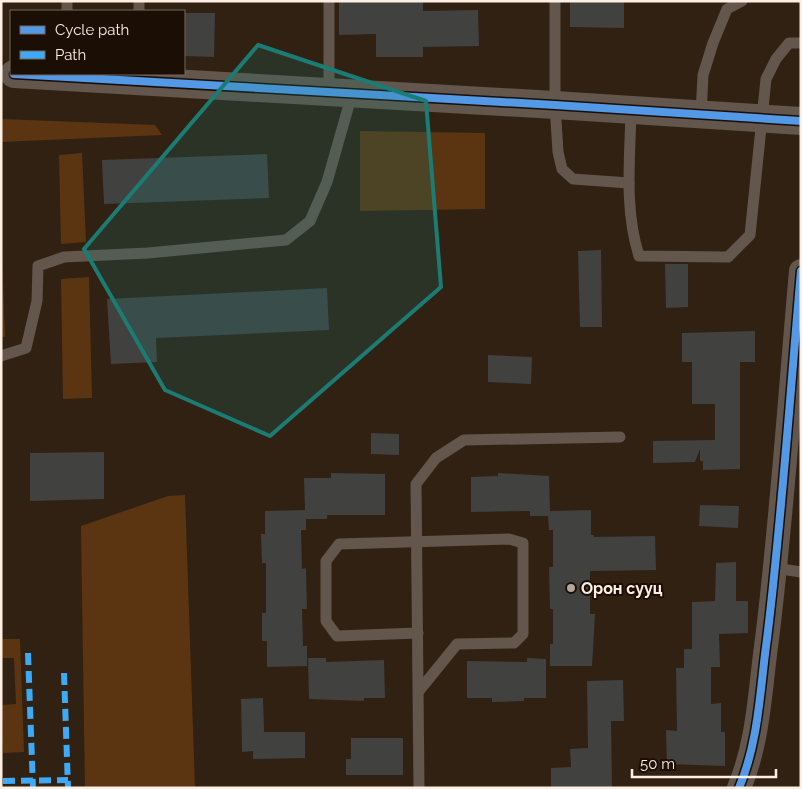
<svg xmlns="http://www.w3.org/2000/svg" width="802" height="789" font-family="Raleway,sans-serif">
  <style>
    .green { fill: #5b3512 }
    .building { fill: #414140 }
    .lines { fill: none; stroke-linecap: round; stroke-linejoin: round }
    .service { stroke: #62564d; stroke-width: 11 }
    .minor { stroke: #62564d; stroke-width: 24 }
    .tertiary { stroke: #62564d; stroke-width: 28 }
    .quiet { stroke: #3fa9f5; stroke-width: 6; stroke-dasharray: 12 6; stroke-linecap: butt }
    .cycleway-casing { stroke: #1a0e05; stroke-width: 11 }
    .cycleway { stroke: #5399e6; stroke-width: 8 }
    .marked { fill: #1b7c74; fill-opacity: 0.2; stroke: #1b7c74; stroke-width: 4; stroke-linejoin: round }
    .poi-dot { fill: #b6a79b; stroke: #1a0e05; stroke-width: 2 }
    .labels { text-anchor: middle; stroke-width: 4; stroke-linejoin: round; paint-order: stroke }
    .poi-label { font-size: 16px; font-weight: bold; fill: #feefe4; stroke: #1a0e05; text-anchor: start }
  </style>
  <rect width="100%" height="100%" fill="#302113"/>
  <g class="green">
    <path d="M1,119L155,125L162,135L1,142Z"/>
    <path d="M360,131L485,133V209L360,211Z"/>
    <path d="M82,153L86,242L61,244L59,155Z"/>
    <path d="M1,222L5,337H1Z"/>
    <path d="M89,277L92,398L63,399L61,279Z"/>
    <path d="M185,495L195,788H85L81,526L168,496Z"/>
    <path d="M1,639H20L24,752L3,753L2,705L16,704L14,658H1Z"/>
  </g>
  <g class="building">
    <path d="M339,1H423V11L478,10L479,46L423,47V57H376V34L339,35Z"/>
    <path d="M570,1H624V28L570,27Z"/>
    <path d="M184,13H215L214,57L184,56Z"/>
    <path d="M267,154L269,198L104,204L102,160Z"/>
    <path d="M601,250L602,327H580L578,251Z"/>
    <path d="M665,264H688V307L666,308Z"/>
    <path d="M327,288L329,330L156,338L157,362L111,364L107,299Z"/>
    <path d="M755,331V362H740V469L703,470V461H700V449L695,462L653,463V441L715,440V404H692V362H682V333Z"/>
    <path d="M488,355L532,357L531,384L488,382Z"/>
    <path d="M371,433L399,434V455L371,454Z"/>
    <path d="M104,452V499L30,501V453Z"/>
    <path d="M331,473L385,474V515H327V519H306V530H301L302,569L306,568L307,609H302L303,646H307V666L267,667V641H262V613H266V563H262L261,534H265V511L305,510L304,478H331Z"/>
    <path d="M498,473L549,476L550,511L591,510V535H594V537L655,536L656,570L590,571V614H595L592,666H550V644H553V609H550L549,567H553V530H549L548,516H530V511L471,512V477L498,476Z"/>
    <path d="M700,505L739,506L738,528L699,526Z"/>
    <path d="M736,562V601H748V633L719,634L720,667H711V704L721,703V732H725V766L667,764L666,730L677,731L676,668H684V649H692V602L715,601L716,563Z"/>
    <path d="M308,658H326V662L384,660L385,698H364V701L309,699Z"/>
    <path d="M527,658L546,659V698H524V701L492,702V698H467V661L527,662Z"/>
    <path d="M623,680L624,721H611L612,788H551V768L571,767L570,749L588,748L587,681Z"/>
    <path d="M263,698L264,732H305V758L253,759V751L242,752L241,699Z"/>
    <path d="M351,738H403V775H346V759H351Z"/>
  </g>
  <g class="lines">
    <g class="service">
      <path d="M67,1V11"/>
      <path d="M329,1V92"/>
      <path d="M555,1V105L558,152L562,169L573,179L629,183"/>
      <path d="M139,11V1"/>
      <path d="M631,111C630,159 624,208 639,256L728,257L750,235L766,79L776,59L789,43H801"/>
      <path d="M701,115L703,75L713,43L727,9L742,1"/>
      <path d="M1,356L26,348L37,301L38,266L64,257L148,253L286,240L310,221L327,182L352,94"/>
      <path d="M775,568L801,572"/>
      <path d="M418,633L337,636L326,621V561L339,544L509,539L523,543V634L514,643L457,644L419,691"/>
      <path d="M419,788L416,484L436,458L464,440L620,437"/>
    </g>
    <path class="minor" d="M739,788C759,741 760,688 767,639C782,517 790,394 801,271"/>
    <path class="tertiary" d="M14,74L555,105L801,121"/>
    <g class="quiet">
      <path d="M28,653L33,788"/>
      <path d="M64,673L68,788"/>
      <path d="M3,781L68,780"/>
    </g>
    <defs>
      <g id="cycleway">
        <path d="M14,74L555,105L801,121"/>
        <path d="M739,788C759,741 760,688 767,639C782,517 790,394 801,271"/>
      </g>
    </defs>
    <use href="#cycleway" class="cycleway-casing"/>
    <use href="#cycleway" class="cycleway"/>
  </g>
  <path class="marked" d="M258,45L426,101L441,287L270,436L165,390L84,249Z"/>
  <circle class="poi-dot" cx="571" cy="588" r="5"/>
  <g class="labels">
    <g class="poi-label">
      <text x="581" y="594">Орон сууц</text>
    </g>
  </g>
  <rect width="802" height="789" fill="none" stroke="#feefe4" stroke-width="5"/>
  <rect x="10" y="10" width="175" height="65" fill="#1a0e05" stroke="#75685e"/>
  <rect x="20" y="26" width="25" height="8" fill="#5399e6" stroke="#75685e"/>
  <text x="55" y="35" font-size="15" fill="#feefe4">Cycle path</text>
  <rect x="20" y="51" width="25" height="8" fill="#3fa9f5" stroke="#75685e"/>
  <text x="55" y="60" font-size="15" fill="#feefe4">Path</text>
  <path d="M632 769v8h144v-8" fill="none" stroke="#feefe4" stroke-width="2.5"/>
  <text x="640" y="769" font-size="15" fill="#feefe4" stroke="#1a0e05" stroke-width="4" paint-order="stroke">50 m</text>
</svg>
